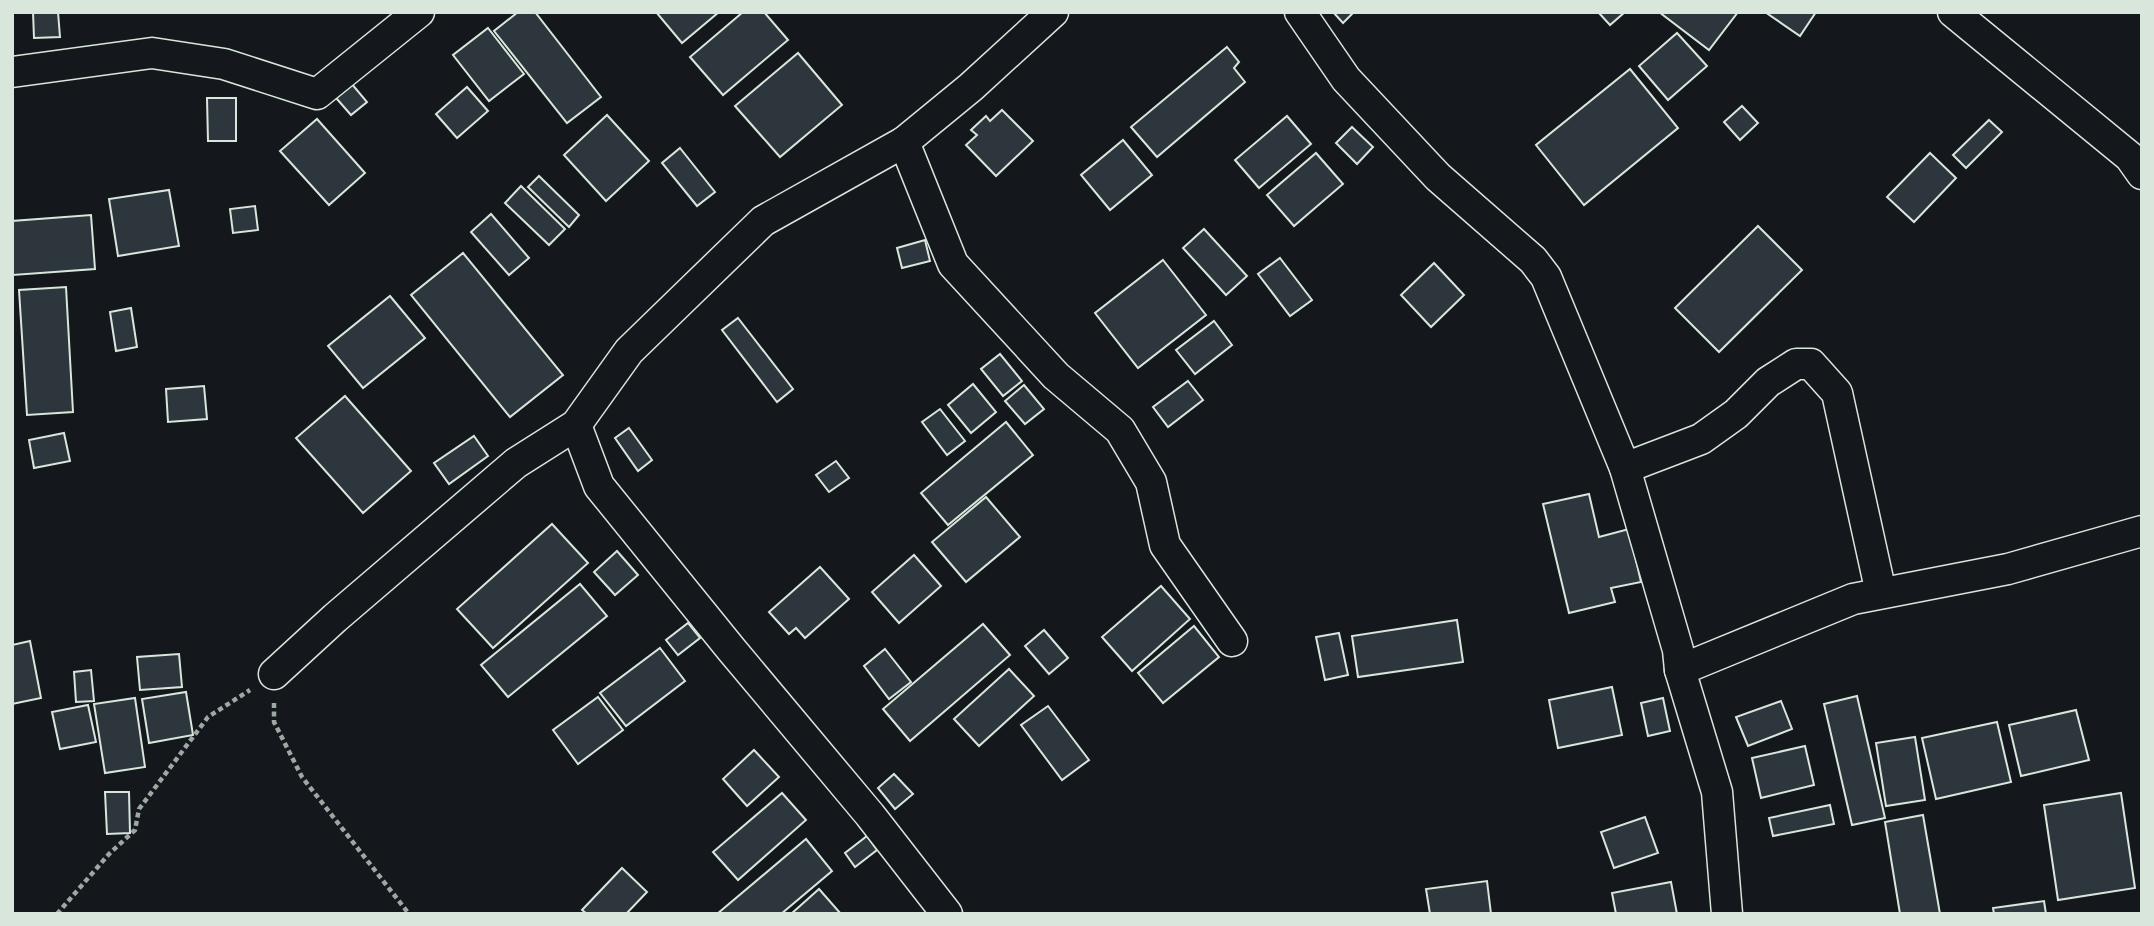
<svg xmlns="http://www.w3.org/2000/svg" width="2154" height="926" font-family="Figtree,sans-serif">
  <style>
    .building { fill: #2c363c; stroke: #d8e6dc; stroke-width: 2 }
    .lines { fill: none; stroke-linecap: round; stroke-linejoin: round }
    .minor-casing { stroke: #d8e6dc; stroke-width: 33 }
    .path { stroke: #9da8a2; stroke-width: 4.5; stroke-dasharray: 5 3.5; stroke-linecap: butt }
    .minor { stroke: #14181c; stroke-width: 30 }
  </style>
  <rect width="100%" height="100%" fill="#14181c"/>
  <g class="building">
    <path d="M33,12H58L60,37L34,38Z"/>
    <path d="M518,12H535L601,97L567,123L494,31Z"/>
    <path d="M656,12H719L682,43Z"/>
    <path d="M743,12H764L788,40L723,95L690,57Z"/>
    <path d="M1333,12H1354L1343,23Z"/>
    <path d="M1598,12H1625L1610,25Z"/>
    <path d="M1659,12H1738L1709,50Z"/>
    <path d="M1765,12H1816L1800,36Z"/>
    <path d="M488,28L524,74L489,101L453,55Z"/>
    <path d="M1677,33L1707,66L1668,100L1639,66Z"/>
    <path d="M1227,47L1239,62L1234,68L1245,82L1157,157L1131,127Z"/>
    <path d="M798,53L842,105L780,157L735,106Z"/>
    <path d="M1630,69L1678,128L1584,205L1536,145Z"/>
    <path d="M346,77L367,102L351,115L330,91Z"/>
    <path d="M467,87L488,111L457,138L436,114Z"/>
    <path d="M207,98H236V141H208Z"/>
    <path d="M1742,106L1758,123L1740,140L1724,122Z"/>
    <path d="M1002,110L1033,141L996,176L966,145L977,135L971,130L986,116L990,121Z"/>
    <path d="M607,115L649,161L606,201L564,155Z"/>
    <path d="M1287,116L1311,144L1259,188L1235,160Z"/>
    <path d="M317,119L365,173L329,205L280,151Z"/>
    <path d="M1989,120L2002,132L1966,168L1953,155Z"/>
    <path d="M1352,127L1373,147L1357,164L1336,143Z"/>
    <path d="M1123,140L1152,175L1110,210L1081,175Z"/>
    <path d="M680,148L715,192L697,206L662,163Z"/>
    <path d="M1316,153L1343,184L1294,226L1267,195Z"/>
    <path d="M1930,153L1956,178L1914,222L1887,197Z"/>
    <path d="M539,176L579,215L569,227L528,187Z"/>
    <path d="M521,186L565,229L549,245L505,203Z"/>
    <path d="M169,190L179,246L118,256L109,199Z"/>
    <path d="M255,206L258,230L233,233L230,209Z"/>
    <path d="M491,214L529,258L509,275L471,232Z"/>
    <path d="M91,215L95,269L13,275L12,221Z"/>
    <path d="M1758,226L1802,270L1719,352L1675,308Z"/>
    <path d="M1204,229L1247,276L1226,295L1183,248Z"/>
    <path d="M925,240L930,261L902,268L897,248Z"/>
    <path d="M463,253L563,375L510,417L411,295Z"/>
    <path d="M1280,258L1312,300L1290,316L1258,274Z"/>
    <path d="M1163,260L1206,315L1138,368L1095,313Z"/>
    <path d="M1434,263L1464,295L1431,327L1401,295Z"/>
    <path d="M66,287L73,412L27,415L19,290Z"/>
    <path d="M390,296L425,338L363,388L328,346Z"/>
    <path d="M131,308L137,347L116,351L110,312Z"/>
    <path d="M738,318L793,389L777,402L722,330Z"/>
    <path d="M1214,321L1232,345L1195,374L1176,350Z"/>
    <path d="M1000,354L1022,381L1003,396L981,369Z"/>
    <path d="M1188,381L1203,400L1168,427L1153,407Z"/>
    <path d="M973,384L996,412L971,433L948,405Z"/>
    <path d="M1024,385L1044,409L1025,424L1005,401Z"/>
    <path d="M204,386L207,419L168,422L166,389Z"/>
    <path d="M345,396L411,471L363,513L296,438Z"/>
    <path d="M940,409L965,441L947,455L922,422Z"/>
    <path d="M1006,422L1033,455L948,525L921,493Z"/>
    <path d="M629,428L652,460L638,471L615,438Z"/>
    <path d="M64,433L70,461L34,468L29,440Z"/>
    <path d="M474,436L488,456L449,484L434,463Z"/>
    <path d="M836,461L849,478L829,492L816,475Z"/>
    <path d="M1589,494L1599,537L1629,529L1641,582L1611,588L1615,602L1569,613L1543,504Z"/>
    <path d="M986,497L1020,537L966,582L932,542Z"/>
    <path d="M552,524L588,563L493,648L457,609Z"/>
    <path d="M617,551L638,575L615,595L594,572Z"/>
    <path d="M914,555L941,586L899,623L872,592Z"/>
    <path d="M820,567L849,599L805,638L796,628L789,634L769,612Z"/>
    <path d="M580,584L607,616L508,697L481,665Z"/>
    <path d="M1161,586L1190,619L1132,671L1102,637Z"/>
    <path d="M1457,620L1463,662L1358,677L1352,636Z"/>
    <path d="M688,623L700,638L678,655L666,640Z"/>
    <path d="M983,624L1010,655L910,741L883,709Z"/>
    <path d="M1194,626L1219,657L1163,703L1138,673Z"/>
    <path d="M1044,630L1068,658L1049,674L1025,646Z"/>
    <path d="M1339,633L1348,675L1325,680L1316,637Z"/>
    <path d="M30,641L41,698L12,704V645Z"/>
    <path d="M660,648L685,681L626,726L600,693Z"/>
    <path d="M885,649L911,682L889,699L864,666Z"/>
    <path d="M179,654L182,687L140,690L137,657Z"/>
    <path d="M1009,669L1034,696L979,746L954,719Z"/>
    <path d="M91,670L94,701L76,702L74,672Z"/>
    <path d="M1612,687L1622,735L1558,748L1549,700Z"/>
    <path d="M186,692L193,735L149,743L142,699Z"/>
    <path d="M1857,696L1885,818L1852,825L1824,704Z"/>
    <path d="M598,697L623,730L578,764L553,730Z"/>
    <path d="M135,698L145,767L105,773L94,704Z"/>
    <path d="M1663,698L1670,731L1648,736L1641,703Z"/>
    <path d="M1781,701L1792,729L1748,746L1736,717Z"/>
    <path d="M88,705L96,742L60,749L52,712Z"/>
    <path d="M1048,706L1089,760L1062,780L1021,725Z"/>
    <path d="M2076,710L2089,760L2021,776L2009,725Z"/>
    <path d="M1997,722L2011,782L1936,799L1922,738Z"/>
    <path d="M1915,737L1925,800L1886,806L1876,743Z"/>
    <path d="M1805,746L1814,785L1761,798L1752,758Z"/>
    <path d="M754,750L779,777L747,806L723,779Z"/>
    <path d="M894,774L913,794L895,809L878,788Z"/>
    <path d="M105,792H129L130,833L107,834Z"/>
    <path d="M782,793L806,820L738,880L713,852Z"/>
    <path d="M2121,793L2135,888L2058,900L2044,805Z"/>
    <path d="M1830,805L1834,824L1773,836L1769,818Z"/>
    <path d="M1923,815L1940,914H1900L1885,822Z"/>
    <path d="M1645,817L1658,853L1614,868L1601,832Z"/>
    <path d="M867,836L877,850L855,867L845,853Z"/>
    <path d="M806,839L832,871L781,914H717Z"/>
    <path d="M622,868L647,892L626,914H587L582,910Z"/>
    <path d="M1487,881L1491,914H1430L1426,889Z"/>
    <path d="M1671,882L1677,914H1616L1612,893Z"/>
    <path d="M819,889L841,914H791Z"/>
    <path d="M2044,901L2046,914H1994L1993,908Z"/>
  </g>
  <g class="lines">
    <defs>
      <g id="minor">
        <path d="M1300,12L1346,79L1438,177L1533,260L1546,277L1625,468L1678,650L1680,670L1717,792L1727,914"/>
        <path d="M1953,12L2130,157L2142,174"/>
        <path d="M12,72L152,53L224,64L317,94L419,12"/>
        <path d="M904,142L953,264L1056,376L1120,430L1151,482L1165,545L1232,641"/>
        <path d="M576,425L599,486L731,649L870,815L947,914"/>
        <path d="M1625,468L1701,439L1736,414L1768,382L1796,364H1811L1837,393L1881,593"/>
        <path d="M1680,670L1853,599L2008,569L2142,531"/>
        <path d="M274,674L335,618L516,463L576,425L629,351L763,221L904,142L971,87L1053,12"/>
      </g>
    </defs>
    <use href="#minor" class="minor-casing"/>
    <g class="path">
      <path d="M274,703V722L302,777L409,914"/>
      <path d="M57,914L109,854L135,830L139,809L208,717L250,690"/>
    </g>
    <use href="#minor" class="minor"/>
  </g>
  <rect width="2154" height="926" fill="none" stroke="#d8e6dc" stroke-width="28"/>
</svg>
